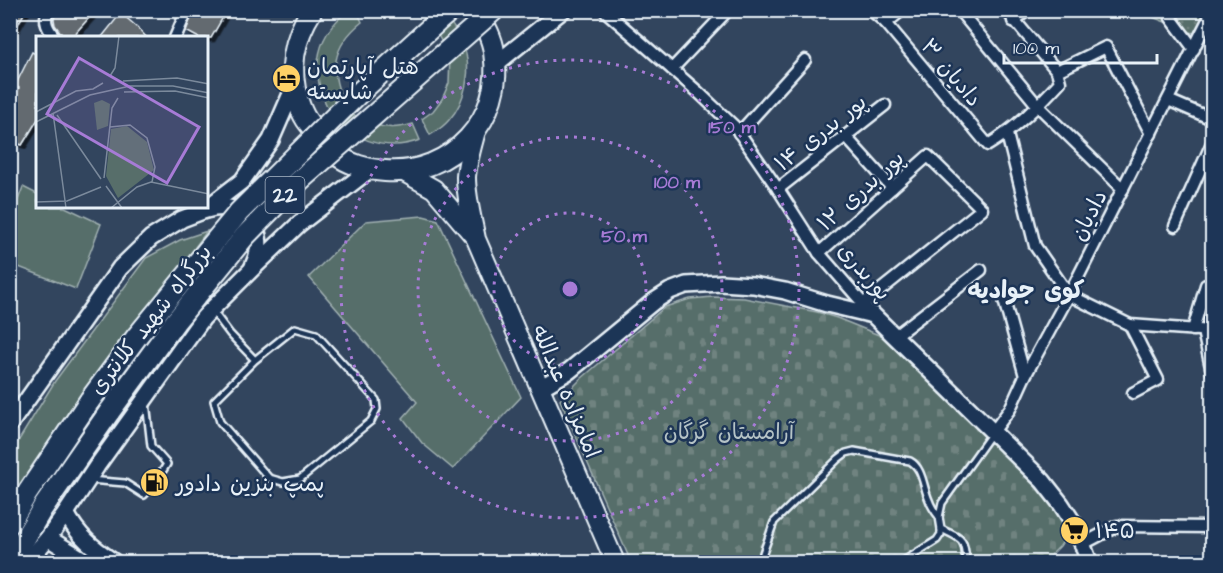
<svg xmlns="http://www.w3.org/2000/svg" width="1223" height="573" font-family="'Architects Daughter','Playpen Sans Arabic',sans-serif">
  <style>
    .green { fill: #576e6a; stroke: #a0b0b1; stroke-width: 1.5 }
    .cemetery { fill: url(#cemetery-stones); stroke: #a0b0b1; stroke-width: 1.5 }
    .park { fill: url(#park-dots); stroke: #a0b0b1; stroke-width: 1.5 }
    .building { fill: #636a6f; stroke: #e8f1f8; stroke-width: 1.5; filter: url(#shadow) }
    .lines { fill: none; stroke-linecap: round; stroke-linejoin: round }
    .lane-casing { stroke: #e8f1f8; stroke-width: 10 }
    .street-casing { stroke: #e8f1f8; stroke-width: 15 }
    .secondary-casing { stroke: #e8f1f8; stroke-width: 20 }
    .primary-casing { stroke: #e8f1f8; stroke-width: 22 }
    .highway-casing { stroke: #e8f1f8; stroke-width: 24 }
    .lane { stroke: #1d3557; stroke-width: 5 }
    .street { stroke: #1d3557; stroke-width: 10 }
    .secondary { stroke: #1d3557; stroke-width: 15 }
    .primary { stroke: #1d3557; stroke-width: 18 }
    .highway { stroke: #1d3557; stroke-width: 20 }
    .highway-bridge-casing { stroke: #e8f1f8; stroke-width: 24; stroke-linecap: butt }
    .highway-bridge { stroke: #1d3557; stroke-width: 20 }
    .ring { fill: none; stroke: #a77bd6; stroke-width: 3; stroke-dasharray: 3 6 }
    .labels { text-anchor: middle; stroke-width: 5; stroke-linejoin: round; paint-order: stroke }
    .shield { fill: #1d3557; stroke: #abb9c8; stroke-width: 1.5 }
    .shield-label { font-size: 21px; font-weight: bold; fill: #e8f1f8 }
    .poi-label { font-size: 22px; fill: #e8f1f8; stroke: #1d3557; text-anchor: start }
    .street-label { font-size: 22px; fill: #e8f1f8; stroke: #1d3557 }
    .park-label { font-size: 22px; fill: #b5c3c6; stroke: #1d3557 }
    .neighbourhood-label { font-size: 24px; font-weight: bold; fill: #e8f1f8; stroke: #1d3557 }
    .inset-road { fill: none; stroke: #7b8a9c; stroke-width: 1.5 }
    .view { fill: #a77bd6; fill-opacity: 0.15; stroke: #a77bd6; stroke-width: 3 }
    .inset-edge { fill: none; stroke: #e8f1f8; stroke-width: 3 }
    .centre { fill: #a77bd6; stroke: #1d3557; stroke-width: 3 }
    .ring-label { font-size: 18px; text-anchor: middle; font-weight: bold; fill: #a77bd6; stroke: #1d3557; stroke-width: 5; stroke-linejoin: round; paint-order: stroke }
  </style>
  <defs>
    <pattern id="cemetery-stones" width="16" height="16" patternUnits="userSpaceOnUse" patternTransform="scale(1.5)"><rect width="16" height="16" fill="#576e6a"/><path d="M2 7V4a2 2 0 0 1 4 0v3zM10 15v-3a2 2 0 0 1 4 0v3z" fill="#6f8380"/></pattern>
    <pattern id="park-dots" width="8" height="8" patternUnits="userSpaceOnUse" patternTransform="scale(1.5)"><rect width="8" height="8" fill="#576e6a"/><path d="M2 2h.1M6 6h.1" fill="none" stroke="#6f8380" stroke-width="1.8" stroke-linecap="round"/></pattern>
    <filter id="shadow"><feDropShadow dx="3.5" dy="3.5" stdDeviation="0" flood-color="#0009"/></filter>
  </defs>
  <rect width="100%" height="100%" fill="#32455e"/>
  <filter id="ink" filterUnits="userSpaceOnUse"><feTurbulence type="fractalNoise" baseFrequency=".0167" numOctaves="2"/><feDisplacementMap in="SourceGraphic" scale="12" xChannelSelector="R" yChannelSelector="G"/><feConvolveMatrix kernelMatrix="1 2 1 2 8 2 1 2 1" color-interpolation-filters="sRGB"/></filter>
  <g filter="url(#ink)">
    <g class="green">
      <path d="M348,11H357L362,22C332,46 328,73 346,106L334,118C309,81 312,38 348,11Z"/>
      <path d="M451,23C455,30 460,36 463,44C473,68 466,101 449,120C444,126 437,131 430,135L422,119L433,111L442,99L449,83L450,58L438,35Z"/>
      <path d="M354,115C375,127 389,131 413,124L420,140C393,150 366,144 342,126Z"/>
      <path d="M23,187L37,194L38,207H65L101,224L76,289L11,264V218Z"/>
      <path d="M423,216L438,220L521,397L453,469L422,443L403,418L417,402L309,277L366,221Z"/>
      <path d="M207,231L31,469L11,507V453L55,381L146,258L180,240Z"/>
    </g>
    <path class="cemetery" d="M713,297L744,298L817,312L837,318L891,340L1043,489L1071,529L1060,546L1044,562H631L560,400L582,378L665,307L690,299Z"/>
    <path class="park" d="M1137,11H1209L1201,36Z"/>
    <g class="building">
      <path d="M10,10H26L10,38Z"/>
      <path d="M57,10H96L71,38H68L61,33L55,25L54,19Z"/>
      <path d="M194,10H227L211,38H199L186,31Z"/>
      <path d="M121,13L137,27L147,38H101Z"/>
      <path d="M32,52L38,55V119L22,145L11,141L15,135L10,133V105L19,88L15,86Z"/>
    </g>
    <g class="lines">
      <defs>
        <g id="lane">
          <path d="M212,310L230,334L255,360L295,328L316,334L376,400L377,409L371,421L300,479L283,482L269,478L220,422L214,401L255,360"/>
          <path d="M89,480L125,483L144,495L155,483L167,464L151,446L146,402"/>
          <path d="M941,529C962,539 965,538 966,562"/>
          <path d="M763,553L774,522L838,459L846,453L854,451L910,461C923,468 923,487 929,500C931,506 935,512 939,517"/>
          <path d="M902,562L937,540L941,534V529L939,517L942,503L992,433"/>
        </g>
        <g id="street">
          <path d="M48,10C43,22 48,29 55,38"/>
          <path d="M604,10L697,91L736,128L778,189L819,253L873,315"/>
          <path d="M871,10L886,23L988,145C1016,128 1038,106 1060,82L1057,71L1006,10"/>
          <path d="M959,10L1038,106L1123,189"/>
          <path d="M1171,18L1194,49"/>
          <path d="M1013,21L1028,10"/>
          <path d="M886,23L902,10"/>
          <path d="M175,38L187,10"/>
          <path d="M672,69L728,10"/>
          <path d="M1057,71L1106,47L1151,134"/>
          <path d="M1168,100L1212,119"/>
          <path d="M739,133L805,60"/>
          <path d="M1007,134L1035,246L1069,295L1130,325L1212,331"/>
          <path d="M845,136L892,188"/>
          <path d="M778,189L885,105"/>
          <path d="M1175,226L1212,143"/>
          <path d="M819,253L928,156L982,209L863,304"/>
          <path d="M1004,300L1025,376"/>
          <path d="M1130,325L1158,380L1133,393"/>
          <path d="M1193,330L1206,285"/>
          <path d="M1203,331L1212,372"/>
          <path d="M895,336L981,270"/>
          <path d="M993,432L1010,409L1025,376L1069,295L1212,12"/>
          <path d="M1083,544L1117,526L1212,527"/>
        </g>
        <g id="secondary">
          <path d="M496,64L563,10"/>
          <path d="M206,210C244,198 271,230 253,266"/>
          <path d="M540,388L569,371L653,302L670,291L686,285L721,283L753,285L785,291L827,304L873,315L1043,481L1061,504L1076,527L1089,562"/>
          <path d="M10,424L120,268L151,238L182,219L203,211L242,181L271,140L294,87"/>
          <path d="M66,513C78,536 93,548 114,562"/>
          <path d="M48,538L82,559L85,562"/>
          <path d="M27,562L48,538L66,513L97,466L203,318L252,269L299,224L369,170"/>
        </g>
        <g id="primary">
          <path d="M476,131C472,146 467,162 466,177C466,198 472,219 476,239L615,562"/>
          <path d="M402,171L434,189L473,235"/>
        </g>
        <g id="highway">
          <path d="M312,10C294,38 288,69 298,101C303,117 308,123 319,135C324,141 329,148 334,153C348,164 368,170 385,171C451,176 505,119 494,52C492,37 484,24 476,10"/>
          <path d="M10,523L26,495L90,400"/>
          <path d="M11,562L42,509L110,411"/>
        </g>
      </defs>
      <use href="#lane" class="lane-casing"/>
      <use href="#street" class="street-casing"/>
      <use href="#secondary" class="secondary-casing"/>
      <use href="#primary" class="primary-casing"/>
      <use href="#highway" class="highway-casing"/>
      <use href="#lane" class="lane"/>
      <use href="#street" class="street"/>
      <use href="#secondary" class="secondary"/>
      <use href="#primary" class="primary"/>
      <use href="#highway" class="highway"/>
      <defs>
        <g id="highway-bridge">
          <path d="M90,400L138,335L239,212L360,92L437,22L451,10"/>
          <path d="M110,411L175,322L245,236L299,181L494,10"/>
        </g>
      </defs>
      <use href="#highway-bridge" class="highway-bridge-casing"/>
      <use href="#highway-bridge" class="highway-bridge"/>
    </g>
  </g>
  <g class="ring">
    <circle cx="570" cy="289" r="76"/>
    <circle cx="570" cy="289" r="152"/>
    <circle cx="570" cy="289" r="229"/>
  </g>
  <defs>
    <symbol id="hotel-disc" viewBox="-11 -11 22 22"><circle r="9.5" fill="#ffd166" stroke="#1d3557"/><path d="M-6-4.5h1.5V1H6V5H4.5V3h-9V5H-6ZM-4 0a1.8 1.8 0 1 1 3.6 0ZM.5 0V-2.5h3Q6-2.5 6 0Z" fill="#111"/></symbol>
    <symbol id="fuel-disc" viewBox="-11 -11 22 22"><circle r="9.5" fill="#ffd166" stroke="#1d3557"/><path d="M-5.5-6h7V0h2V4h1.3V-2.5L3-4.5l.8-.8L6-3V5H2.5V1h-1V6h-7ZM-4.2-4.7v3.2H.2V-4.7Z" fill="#111"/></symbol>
    <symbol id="supermarket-disc" viewBox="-11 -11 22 22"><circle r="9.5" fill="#ffd166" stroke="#1d3557"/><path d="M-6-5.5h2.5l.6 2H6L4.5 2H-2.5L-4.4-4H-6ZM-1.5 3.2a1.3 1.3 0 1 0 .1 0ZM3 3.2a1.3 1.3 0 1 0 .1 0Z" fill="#111"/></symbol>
  </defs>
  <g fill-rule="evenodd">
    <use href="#hotel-disc" x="270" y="62" width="33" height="33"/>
    <use href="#fuel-disc" x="138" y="466" width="33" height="33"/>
    <use href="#supermarket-disc" x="1058" y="514" width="33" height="33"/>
  </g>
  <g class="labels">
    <rect class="shield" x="265.5" y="177" width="39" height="36" rx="4.5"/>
    <g class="shield-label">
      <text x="285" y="202">22</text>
    </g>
    <g class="poi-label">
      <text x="307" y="74">هتل آپارتمان<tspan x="307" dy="25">شایسته</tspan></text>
      <text x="176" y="491">پمپ بنزین دادور</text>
      <text x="1095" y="538">۱۴۵</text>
    </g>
    <g class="street-label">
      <text transform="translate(952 72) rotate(50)" y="8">دادیان ۳</text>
      <text transform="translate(820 132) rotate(-38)" y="8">پور بدری ۱۴</text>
      <text transform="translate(860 190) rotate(-42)" y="8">پور بدری ۱۲</text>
      <text transform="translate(1088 215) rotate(-63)" y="8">دادیان</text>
      <text transform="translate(865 271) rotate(49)" y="8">پوربدری</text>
      <text transform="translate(150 319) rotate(-52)" y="8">بزرگراه شهید کلانتری</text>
      <text transform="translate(567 391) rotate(67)" y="8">امامزاده عبدالله</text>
    </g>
    <g class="park-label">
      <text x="729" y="439">آرامستان گرگان</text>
    </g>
    <g class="neighbourhood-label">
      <text x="1026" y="298">کوی جوادیه</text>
    </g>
  </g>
  <g transform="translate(36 36)">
    <rect width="172" height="172" fill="#32455e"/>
    <path d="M66,64L74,68L72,90L61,94L58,67Z" fill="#576e6a"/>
    <path d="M91,90L111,106L118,134L82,162L70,140L75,93Z" fill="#576e6a"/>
    <path class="inset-road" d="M74,40L79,32L83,0M87,45L141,42L173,48M88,56L139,55L173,62M0,76L40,55L57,53L67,47M17,77L30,172M21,79L65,143M0,86L54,59L94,50H137L173,57M74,91L94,89L111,102L119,131L116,146M68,142L76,72L82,62M70,150L86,172M0,166L31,165L65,151M75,172L101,151L115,146L173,158"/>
    <path class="view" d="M43,22L163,91L131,147L11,78Z"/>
    <rect width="172" height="172" class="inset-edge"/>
  </g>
  <circle cx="570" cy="289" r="9" class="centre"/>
  <g class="ring-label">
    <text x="732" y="133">150 m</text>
    <text x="677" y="188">100 m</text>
    <text x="624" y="242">50 m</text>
  </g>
  <rect width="1223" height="573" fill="none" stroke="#1d3557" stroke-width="36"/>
  <rect x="18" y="18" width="1187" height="537" fill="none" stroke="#e8f1f8" stroke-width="2" filter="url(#ink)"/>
  <path d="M1004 54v9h153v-9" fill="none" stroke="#e8f1f8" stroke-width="3"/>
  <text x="1013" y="54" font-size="18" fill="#e8f1f8" stroke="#1d3557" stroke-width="4.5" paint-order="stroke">100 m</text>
</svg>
